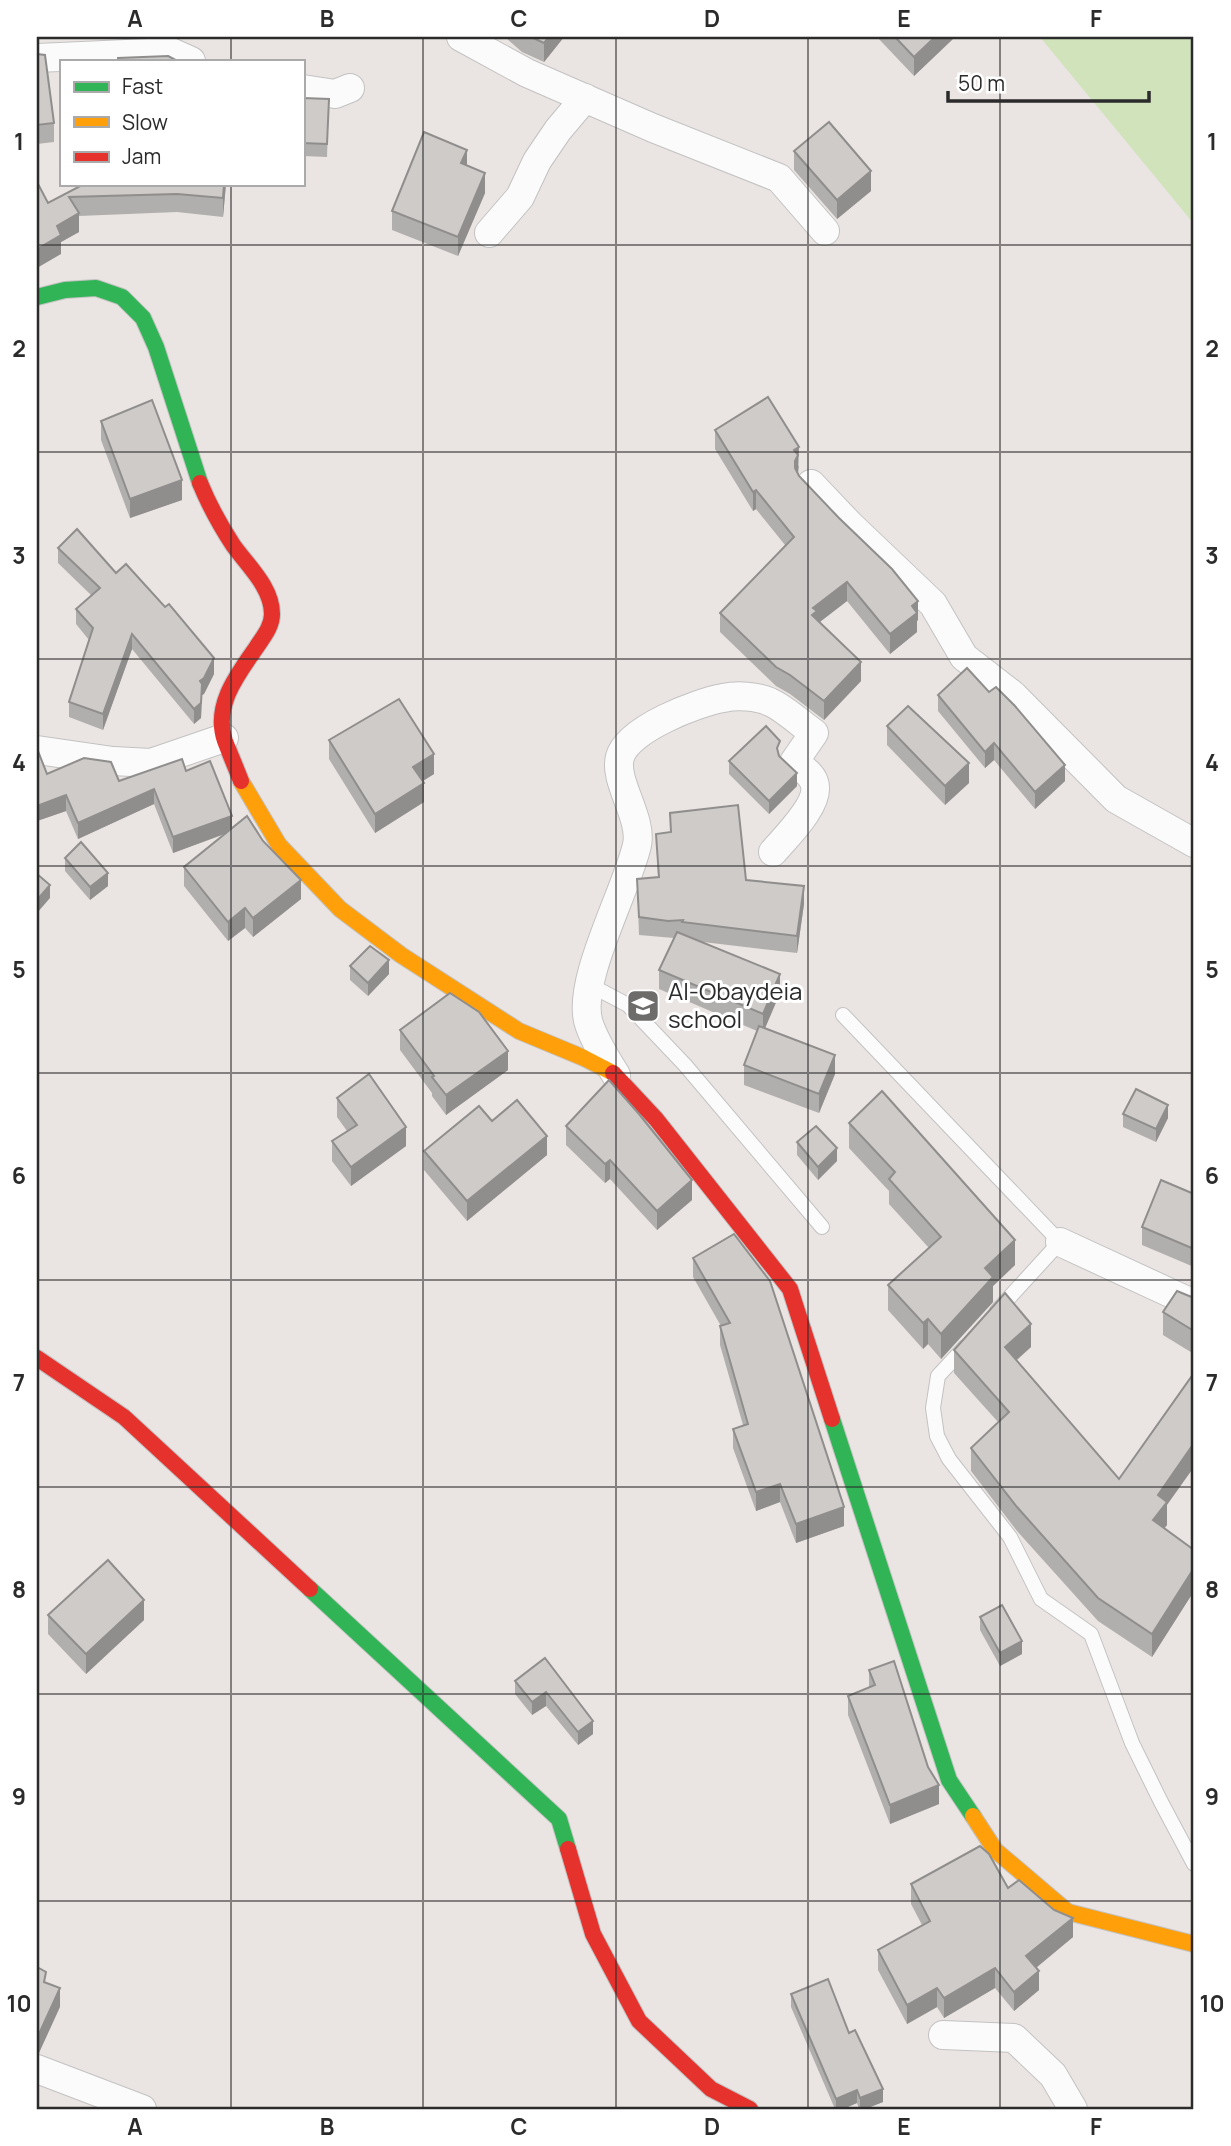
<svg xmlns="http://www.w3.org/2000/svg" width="1231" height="2146" font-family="Manrope,sans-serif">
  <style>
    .green { fill: #d0e3bb }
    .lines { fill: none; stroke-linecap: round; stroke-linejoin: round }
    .lane-casing { stroke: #c3c2c2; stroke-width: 16 }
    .street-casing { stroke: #c3c2c2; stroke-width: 30 }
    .fast-casing { stroke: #c3c2c2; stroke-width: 18 }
    .slow-casing { stroke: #c3c2c2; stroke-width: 18 }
    .jam-casing { stroke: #c3c2c2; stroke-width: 18 }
    .lane { stroke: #fcfbfb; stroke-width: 14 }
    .street { stroke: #fcfbfb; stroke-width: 28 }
    .fast { stroke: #30b455; stroke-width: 16 }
    .slow { stroke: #ff9f0a; stroke-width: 16 }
    .jam { stroke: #e5322d; stroke-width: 16 }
    .wall { fill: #b1afad }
    .shaded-wall { fill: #908e8d }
    .building { fill: #cecbc9; stroke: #908e8d; stroke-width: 2 }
    .grid { fill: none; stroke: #2b2b2b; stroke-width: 2; stroke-opacity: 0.55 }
    .labels { text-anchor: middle; stroke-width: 6; stroke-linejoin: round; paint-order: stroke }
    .poi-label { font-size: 24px; fill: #2b2b2b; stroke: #fff; text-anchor: start }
    .neatline { fill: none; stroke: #2b2b2b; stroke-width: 2.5 }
    .grid-label { font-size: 23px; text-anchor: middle; font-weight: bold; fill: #2b2b2b }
  </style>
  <rect width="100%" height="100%" fill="#eae5e2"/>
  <path class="green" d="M1040,37H1194V224Z"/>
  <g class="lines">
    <defs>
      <g id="lane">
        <path d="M588,984L628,1005L685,1065L822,1227"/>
        <path d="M843,1015L1060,1242L997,1311"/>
        <path d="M965,1347L938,1376L933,1408L937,1436L949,1459L1010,1537L1041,1599L1091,1634L1132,1743L1161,1802L1194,1864"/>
      </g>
      <g id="street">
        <path d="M461,37L527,73L653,128L779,178L825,231"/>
        <path d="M37,58L171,52L191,61"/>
        <path d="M303,89L335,94L350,88"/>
        <path d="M489,233L520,197L537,161L558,130L585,98"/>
        <path d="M811,484L850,525L933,604L964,657L1013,695L1116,799L1194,843"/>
        <path d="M37,750L113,761L151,763L224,738"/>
        <path d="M616,1075C606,1059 595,1042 589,1024C575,983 627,890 637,845C643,818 613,781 620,757C628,729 696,703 723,698C737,695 757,696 770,702C784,708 801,724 814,733L794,762C801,768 811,773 814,782C822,802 786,837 773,852"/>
        <path d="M1060,1242L1194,1304"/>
        <path d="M943,2035L1014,2038L1053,2075L1073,2109"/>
        <path d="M37,2069L142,2109"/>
      </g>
      <g id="fast">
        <path d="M37,297L65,290L96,288L122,297L143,318L156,347L200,483"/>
        <path d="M832,1419L949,1780L973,1816"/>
        <path d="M310,1589L559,1819L568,1849"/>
      </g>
      <g id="slow">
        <path d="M241,781L279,845L340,909L401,955L519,1031L584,1058L613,1073"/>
        <path d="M973,1816L995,1850L1068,1912L1194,1944"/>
      </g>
      <g id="jam">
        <path d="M200,483C209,505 220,525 233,545C247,565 272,587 272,614C272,627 263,637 256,648C237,675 213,706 225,741C230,754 236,768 241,781"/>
        <path d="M613,1073L656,1119L790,1289L832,1419"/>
        <path d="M37,1358L124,1417L310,1589"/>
        <path d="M568,1849L593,1934L639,2021L711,2089L750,2109"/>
      </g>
    </defs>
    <use href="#lane" class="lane-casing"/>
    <use href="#street" class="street-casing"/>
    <use href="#fast" class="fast-casing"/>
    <use href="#slow" class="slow-casing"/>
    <use href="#jam" class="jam-casing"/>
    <use href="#lane" class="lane"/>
    <use href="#street" class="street"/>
    <use href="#fast" class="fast"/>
    <use href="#slow" class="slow"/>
    <use href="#jam" class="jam"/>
  </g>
  <g class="wall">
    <path d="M505,37H564L544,62L522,52Z"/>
    <path d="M877,37H955L914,76Z"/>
    <path d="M37,54L54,123V142L37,144Z"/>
    <path d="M303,98L329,99L327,157L303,156Z"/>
    <path d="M794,151L871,191L837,219L794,170Z"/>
    <path d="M84,184H226L223,217L177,212L79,216V232L61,242V254L48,203Z"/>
    <path d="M485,193L458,256L392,230V211Z"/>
    <path d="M101,421L182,500L130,518L101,440Z"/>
    <path d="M715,430L799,466L798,474L918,620L917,621V632L890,654L847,601L820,622L861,681L824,720L790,694L776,686L720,632V613L785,545L756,509L753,511L715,449Z"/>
    <path d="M58,548L116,573L214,674L204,694L202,695L201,718L194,724L132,649L103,730L69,717V702L89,640L76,624V609L91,595L58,563Z"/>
    <path d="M938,695L1065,781L1035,809L994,760L985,768L938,711Z"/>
    <path d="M887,726L969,783L945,805L887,745Z"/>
    <path d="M329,740L434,774L423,781L424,802L375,833L329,759Z"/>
    <path d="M37,751L47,774L119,781L186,771L232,828L301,899L253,937L245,928L228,941L184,886V867L225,834L173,853L154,804L78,839L66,811L37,821Z"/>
    <path d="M780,754L779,756L797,786L769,814L729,774V761Z"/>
    <path d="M670,813L746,880L804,904L797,953L703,942L780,993L765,1028L835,1074L819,1113L744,1085V1065L757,1031L659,989V970L674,938L639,935L637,879L658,877L656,834L670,832Z"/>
    <path d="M65,858L108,886L90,900L65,871Z"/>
    <path d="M350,966L389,974L368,996L350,980Z"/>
    <path d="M400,1030L508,1070L446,1115L432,1096V1093L400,1050Z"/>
    <path d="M337,1098L406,1146L351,1186L332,1161V1141L347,1131L337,1117Z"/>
    <path d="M1123,1114L1168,1118L1156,1142L1123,1127Z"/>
    <path d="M492,1121L547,1155L467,1221L424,1170V1151Z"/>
    <path d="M849,1123L1015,1265L993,1286V1302L941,1359L928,1344L923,1349L888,1310V1285L929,1248L889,1204V1191L849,1148Z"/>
    <path d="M566,1126L692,1200L657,1230L610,1179L605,1183L566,1145Z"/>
    <path d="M797,1142L837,1161L818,1180L797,1155Z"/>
    <path d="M1194,1194V1267L1142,1245V1227Z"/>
    <path d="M734,1234L844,1526L796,1543L780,1502L756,1511L733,1448V1429L743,1425L720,1345V1326H721L693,1277V1258Z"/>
    <path d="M1194,1298V1354L1163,1335V1312Z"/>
    <path d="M1031,1347L1017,1360L1119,1479L1167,1505V1525L1164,1528L1194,1550V1591L1152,1657L1098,1621L1017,1531L971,1471V1448L998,1422L954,1373V1350Z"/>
    <path d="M48,1615L144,1620L86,1674L48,1634Z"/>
    <path d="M980,1617L1022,1654L1000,1666L980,1630Z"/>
    <path d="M545,1658L593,1734L578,1745L546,1706L532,1715L515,1694V1681Z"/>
    <path d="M869,1670L939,1804L890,1824L848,1715V1696L869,1688Z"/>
    <path d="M911,1884L1008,1888L1054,1910L1073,1937L1036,1968L1039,1990L1014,2011L995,1988L944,2018L937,2007L907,2024L878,1970V1950L922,1925L911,1904Z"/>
    <path d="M791,1994L849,2033L883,2102L865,2109H859L857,2103L843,2109H835L791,2007Z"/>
  </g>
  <g class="shaded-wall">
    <path d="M549,37H564L544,62V43Z"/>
    <path d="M935,37H955L914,76V57Z"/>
    <path d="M467,150V169L461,163Z"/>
    <path d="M871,171V191L837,219V200Z"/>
    <path d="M485,173V193L458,256V237Z"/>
    <path d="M224,184H226L223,217V198Z"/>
    <path d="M79,213V232L61,242V254L37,268V249L57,226Z"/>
    <path d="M799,447L798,474L795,480L794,450Z"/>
    <path d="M182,480V500L130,518V499Z"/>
    <path d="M756,490V509L753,511V492Z"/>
    <path d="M847,582V601L817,624L812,615L813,608Z"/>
    <path d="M918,601V620L917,621V632L890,654V634L912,606Z"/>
    <path d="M132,634V649L103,730V714Z"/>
    <path d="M214,658V674L204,694L202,695L201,718L194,724V709L200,681Z"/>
    <path d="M861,662V681L824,720V701Z"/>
    <path d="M994,743V760L985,768V752Z"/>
    <path d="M434,754V774L413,787V767Z"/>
    <path d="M969,763V783L945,805V786Z"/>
    <path d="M1065,765V781L1035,809V792Z"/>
    <path d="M797,773V786L769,814V801Z"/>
    <path d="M424,783V802L375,833V814Z"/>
    <path d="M154,789V804L78,839V823Z"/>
    <path d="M66,795V811L37,821V806Z"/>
    <path d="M232,816V831L173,853V837Z"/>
    <path d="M108,873V886L90,900V887Z"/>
    <path d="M301,880V899L253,937V918Z"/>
    <path d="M50,885V898L37,913V900Z"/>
    <path d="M804,886V904L797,953V936Z"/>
    <path d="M245,908V928L228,941V922Z"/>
    <path d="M389,960V974L368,996V983Z"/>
    <path d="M780,974V993L763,1033V1014Z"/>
    <path d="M508,1051V1070L446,1115V1095Z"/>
    <path d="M835,1055V1074L819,1113V1094Z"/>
    <path d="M1168,1105V1118L1156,1142V1129Z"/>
    <path d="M406,1127V1146L351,1186V1167Z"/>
    <path d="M547,1136V1155L467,1221V1201Z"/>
    <path d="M837,1148V1161L818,1180V1167Z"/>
    <path d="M610,1160V1179L605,1183V1164Z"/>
    <path d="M692,1180V1200L657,1230V1211Z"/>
    <path d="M1015,1240V1265L993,1286V1302L941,1359V1334L985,1268Z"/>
    <path d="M928,1319V1344L923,1349V1323Z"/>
    <path d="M1031,1324V1347L1005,1370V1347Z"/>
    <path d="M1194,1443V1467L1167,1505V1525L1153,1543V1520L1158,1495Z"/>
    <path d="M780,1484V1502L756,1511V1492Z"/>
    <path d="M844,1507V1526L796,1543V1524Z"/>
    <path d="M1194,1568V1591L1152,1657V1634Z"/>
    <path d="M144,1600V1620L86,1674V1654Z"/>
    <path d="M1022,1641V1654L1000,1666V1653Z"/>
    <path d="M546,1692V1706L532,1715V1702Z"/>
    <path d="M593,1721V1734L578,1745V1732Z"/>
    <path d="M939,1785V1804L890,1824V1805Z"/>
    <path d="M1073,1918V1937L1026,1976V1956Z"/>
    <path d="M995,1968V1988L944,2018V1998Z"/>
    <path d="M1039,1971V1990L1014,2011V1992Z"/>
    <path d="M60,1988V2007L39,2053H37V2034Z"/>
    <path d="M937,1988V2007L907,2024V2005Z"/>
    <path d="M883,2089V2102L865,2109H860V2098Z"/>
    <path d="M857,2090V2103L843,2109H836V2099Z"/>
  </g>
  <g class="building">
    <path d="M531,37H549L544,43Z"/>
    <path d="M895,37H935L914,57Z"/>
    <path d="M37,54L45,55L54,123L37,125Z"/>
    <path d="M168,56L176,60V61H118V58Z"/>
    <path d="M303,98L329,99L327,144L303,143Z"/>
    <path d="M829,122L871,171L837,200L794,151Z"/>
    <path d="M424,132L467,150L461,163L485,173L458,237L392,211Z"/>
    <path d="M37,182L48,203L84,184H224L223,198L177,194L69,197L79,213L57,226L61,235L37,249Z"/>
    <path d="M768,397L799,447L794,450L798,455L795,461V468L799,476L839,518L892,569L918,601L912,606L917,613L890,634L847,582L813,608L817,611L812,615L861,662L824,701L790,675L776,667L720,613L794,537L756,490L753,492L715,430Z"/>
    <path d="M152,400L182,480L130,499L101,421Z"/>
    <path d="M77,529L116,573L126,564L165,607L169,604L214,658L204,678L200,681L202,684L201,703L194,709L132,634L103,714L69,702L93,628L76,609L100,588L58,548Z"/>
    <path d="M967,668L989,692L996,687L1015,706L1065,765L1035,792L994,743L985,752L938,695Z"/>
    <path d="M399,699L434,754L413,767L424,783L375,814L329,740Z"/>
    <path d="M908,706L969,763L945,786L887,726Z"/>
    <path d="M766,726L780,741L777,748L779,756L797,773L769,801L729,761Z"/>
    <path d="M37,751H38L47,774L84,758L111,762L119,781L182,759L186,771L210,761L232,816L173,837L154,789L78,823L66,795L37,806Z"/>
    <path d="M738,805L746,880L804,886L797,936L682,922L683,920L668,921L639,917L637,879L659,877L656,834L671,832L670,813Z"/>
    <path d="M247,816L263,841L301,880L253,918L245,908L228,922L184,867Z"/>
    <path d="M81,842L108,873L90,887L65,858Z"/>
    <path d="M37,874L50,885L37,900Z"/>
    <path d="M677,932L780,974L763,1014L659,970Z"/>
    <path d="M370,946L389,960L368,983L350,966Z"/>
    <path d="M450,993L479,1012L508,1051L446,1095L432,1077L434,1076L400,1030Z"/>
    <path d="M759,1026L835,1055L819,1094L744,1065Z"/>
    <path d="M369,1074L406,1127L351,1167L332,1141L357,1125L337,1098Z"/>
    <path d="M609,1080L639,1114L692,1180L657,1211L610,1160L605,1164L566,1126Z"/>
    <path d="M1136,1089L1168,1105L1156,1129L1123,1114Z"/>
    <path d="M882,1091L1015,1240L985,1268L993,1277L941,1334L928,1319L923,1323L888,1285L941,1237L889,1179L895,1172L849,1123Z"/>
    <path d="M517,1100L547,1136L467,1201L424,1151L479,1106L492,1121Z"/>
    <path d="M816,1126L837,1148L818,1167L797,1142Z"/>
    <path d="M1161,1180L1194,1194V1249L1142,1227Z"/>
    <path d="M734,1234L770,1281L844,1507L796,1524L780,1484L756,1492L733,1429L748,1424L720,1326L730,1323L693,1258Z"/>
    <path d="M1177,1291L1194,1298V1331L1163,1312Z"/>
    <path d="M1005,1293L1031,1324L1005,1347L1119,1479L1194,1373V1443L1158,1495L1167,1502L1153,1520L1194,1550V1568L1152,1634L1098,1598L1017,1507L971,1448L1009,1412L954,1350Z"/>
    <path d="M108,1560L144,1600L86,1654L48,1615Z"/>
    <path d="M1002,1605L1022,1641L1000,1653L980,1617Z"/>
    <path d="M545,1658L593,1721L578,1732L546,1692L532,1702L515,1681Z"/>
    <path d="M894,1661L928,1767L939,1785L890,1805L848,1696L875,1685L869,1670Z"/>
    <path d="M980,1846L989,1854L1008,1888L1019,1880L1054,1910L1073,1918L1026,1956L1039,1971L1014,1992L995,1968L944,1998L937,1988L907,2005L878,1950L930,1921L911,1884Z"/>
    <path d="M37,1967L46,1972L44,1982L60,1988L39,2034H37Z"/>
    <path d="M828,1979L849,2033L855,2030L883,2089L860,2098L857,2090L836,2099L791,1994Z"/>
  </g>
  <path class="grid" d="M231,37V61M423,37V2109M616,37V2109M808,37V2109M1000,37V2109M231,184V2109M37,245H1194M37,452H1194M37,659H1194M37,866H1194M37,1073H1194M37,1280H1194M37,1487H1194M37,1694H1194M37,1901H1194"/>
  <defs>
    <symbol id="school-square" viewBox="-11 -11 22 22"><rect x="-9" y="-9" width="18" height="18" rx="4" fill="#6e6c6b" stroke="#fff"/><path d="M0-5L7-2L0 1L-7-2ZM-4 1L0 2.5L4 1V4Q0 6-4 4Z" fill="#fff"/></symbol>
  </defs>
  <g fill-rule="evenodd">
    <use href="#school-square" x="624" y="987" width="38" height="38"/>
  </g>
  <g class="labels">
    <g class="poi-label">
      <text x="668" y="1000">Al-Obaydeia<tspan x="668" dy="28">school</tspan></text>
    </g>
  </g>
  <rect width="1231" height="2146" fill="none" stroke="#ffffff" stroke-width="77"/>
  <rect x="60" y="60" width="245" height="126" fill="#ffffff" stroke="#aaaaaa" stroke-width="2"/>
  <rect x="74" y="82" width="35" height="10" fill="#30b455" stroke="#aaaaaa" stroke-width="2"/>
  <text x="122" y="94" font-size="21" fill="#2b2b2b">Fast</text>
  <rect x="74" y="117" width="35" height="10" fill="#ff9f0a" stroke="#aaaaaa" stroke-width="2"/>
  <text x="122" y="130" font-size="21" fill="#2b2b2b">Slow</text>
  <rect x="74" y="152" width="35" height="10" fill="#e5322d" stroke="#aaaaaa" stroke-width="2"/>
  <text x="122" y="164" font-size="21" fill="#2b2b2b">Jam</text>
  <path d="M948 91v10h201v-10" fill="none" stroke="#2b2b2b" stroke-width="3.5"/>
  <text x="958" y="91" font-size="21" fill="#2b2b2b" stroke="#ffffff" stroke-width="5" paint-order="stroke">50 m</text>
  <rect x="38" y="38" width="1154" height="2070" class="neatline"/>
  <g class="grid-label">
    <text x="135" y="27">A</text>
    <text x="327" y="27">B</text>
    <text x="519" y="27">C</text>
    <text x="712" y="27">D</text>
    <text x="904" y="27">E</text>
    <text x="1096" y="27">F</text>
    <text x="19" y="150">1</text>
    <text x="1212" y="150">1</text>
    <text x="19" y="357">2</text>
    <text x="1212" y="357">2</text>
    <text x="19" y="564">3</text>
    <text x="1212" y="564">3</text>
    <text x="19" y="771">4</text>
    <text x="1212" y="771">4</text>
    <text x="19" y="978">5</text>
    <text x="1212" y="978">5</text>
    <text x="19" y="1184">6</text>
    <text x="1212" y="1184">6</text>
    <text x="19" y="1391">7</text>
    <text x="1212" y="1391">7</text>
    <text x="19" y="1598">8</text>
    <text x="1212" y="1598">8</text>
    <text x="19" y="1805">9</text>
    <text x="1212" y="1805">9</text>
    <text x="19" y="2012">10</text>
    <text x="1212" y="2012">10</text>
    <text x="135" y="2135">A</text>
    <text x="327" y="2135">B</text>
    <text x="519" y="2135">C</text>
    <text x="712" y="2135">D</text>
    <text x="904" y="2135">E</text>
    <text x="1096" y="2135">F</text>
  </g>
</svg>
